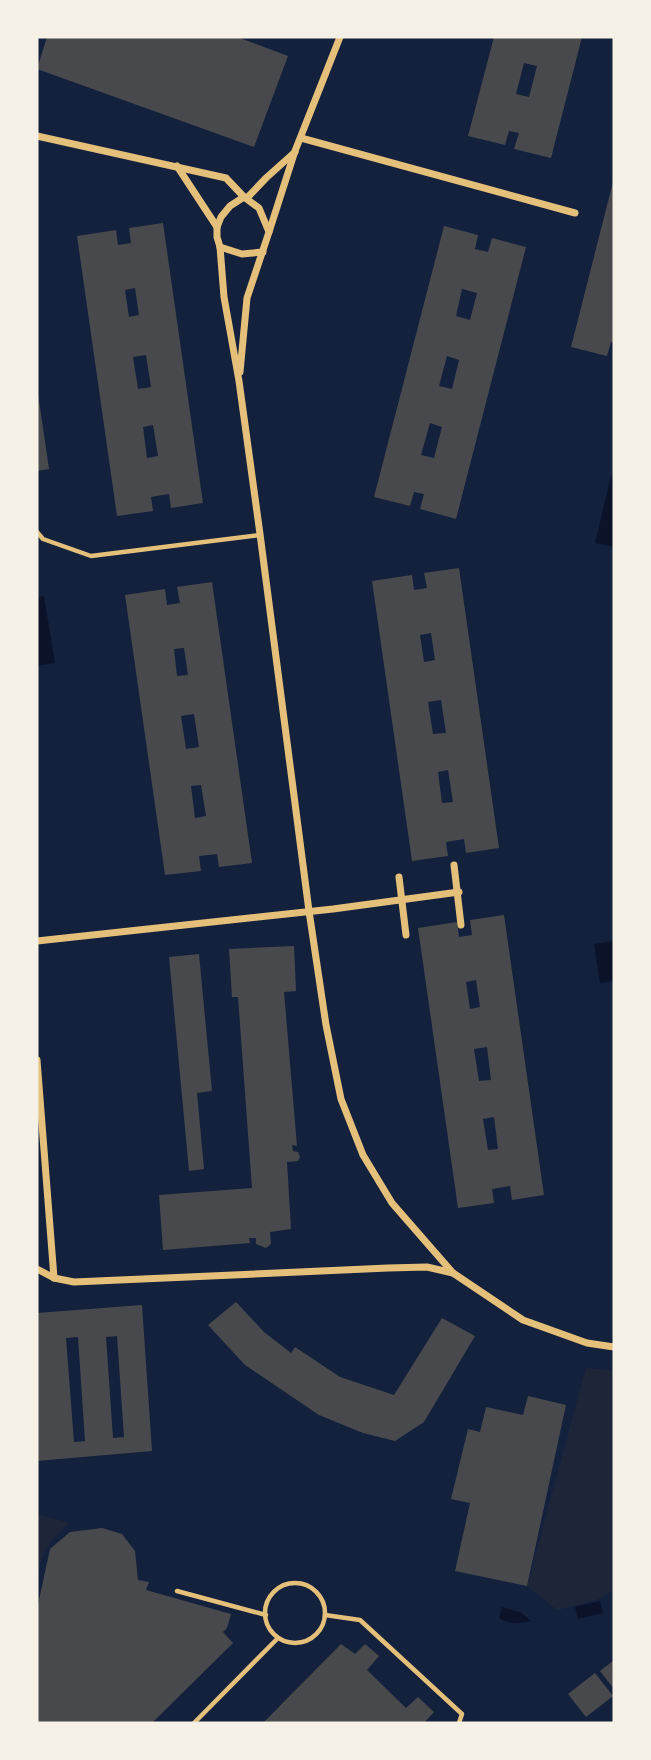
<svg xmlns="http://www.w3.org/2000/svg" width="651" height="1760" font-family="'Exo 2',sans-serif">
  <style>
    .green { fill: #1d2539 }
    .water { fill: #0b132b }
    .building { fill: #48494c; fill-rule: evenodd }
    .lines { fill: none; stroke-linecap: round; stroke-linejoin: round }
    .service { stroke: #e5c07b; stroke-width: 4.5 }
    .minor { stroke: #e5c07b; stroke-width: 7 }
  </style>
  <rect width="100%" height="100%" fill="#14213d"/>
  <g class="green">
    <path d="M586,1368L614,1370V1590L597,1600L557,1610L527,1586Z"/>
    <path d="M37,1514L70,1523C48,1542 43,1550 37,1578Z"/>
  </g>
  <g class="water">
    <path d="M611,476L614,477V547L595,543Z"/>
    <path d="M44,596L55,663L37,666V597Z"/>
    <path d="M614,941V981L600,983L594,944Z"/>
    <path d="M600,1601L603,1613L578,1619L575,1607Z"/>
    <path d="M502,1607L522,1613L531,1621C518,1624 510,1625 499,1618Z"/>
  </g>
  <g class="building">
    <path d="M47,37H237L288,56L254,147L37,69Z"/>
    <path d="M494,37H582L551,158L514,149L519,133L509,131L505,145L468,136ZM524,63L537,66L529,97L516,94Z"/>
    <path d="M613,182L614,343L611,342L607,356L571,347Z"/>
    <path d="M163,223L203,503L171,508L169,494L151,497L153,511L117,516L77,236L116,230L118,245L131,243L129,228ZM135,288L139,315L129,317L125,290ZM146,355L151,387L138,389L133,357ZM153,425L158,456L147,458L143,427Z"/>
    <path d="M444,226L478,235L475,249L488,252L492,238L526,247L456,519L420,509L424,494L414,492L410,506L374,497ZM462,289L477,293L470,320L456,316ZM447,356L459,360L452,389L439,386ZM430,423L442,427L434,458L421,455Z"/>
    <path d="M37,387L49,469L37,471Z"/>
    <path d="M459,568L499,848L466,853L464,839L446,842L448,856L412,861L372,581L412,575L414,590L427,588L424,573ZM431,633L435,660L424,662L420,635ZM441,700L446,733L433,734L428,702ZM448,770L453,802L442,803L438,772Z"/>
    <path d="M212,582L252,863L219,867L217,854L199,856L201,871L165,875L125,595L165,589L167,605L180,603L177,587ZM184,648L188,675L177,676L174,649ZM194,714L199,747L186,749L181,716ZM201,785L206,816L195,818L191,786Z"/>
    <path d="M504,915L544,1195L512,1200L510,1186L492,1189L494,1203L458,1208L418,928L457,922L459,937L472,935L470,920ZM476,980L480,1007L470,1009L466,982ZM487,1047L491,1080L479,1081L474,1049ZM494,1117L498,1149L488,1150L483,1119Z"/>
    <path d="M294,946L296,991L284,992L297,1146L292,1145L293,1151L298,1152L300,1157L298,1161L287,1162L291,1229L270,1232L271,1244L266,1248L256,1244V1238H249L250,1243L163,1250L159,1195L252,1188L238,997H232L229,949Z"/>
    <path d="M199,954L212,1091L197,1093L204,1169L189,1171L169,957Z"/>
    <path d="M236,1302L264,1332L291,1353L295,1347L340,1377L394,1395L442,1318L475,1336L424,1422L395,1441L363,1433L319,1415L245,1365L208,1325Z"/>
    <path d="M142,1305L152,1451L37,1461V1313ZM117,1336L124,1437L113,1438L106,1337ZM78,1337L85,1441L74,1442L66,1338Z"/>
    <path d="M528,1396L566,1405L527,1586L455,1571L470,1503L451,1499L468,1429L480,1432L486,1407L523,1415Z"/>
    <path d="M102,1528L122,1534L135,1551L138,1580L149,1582L146,1590L231,1614L227,1628L223,1632L233,1643L152,1723H37V1609L50,1549L70,1532Z"/>
    <path d="M341,1644L355,1654L365,1644L379,1656L367,1670L406,1708L418,1697L434,1712L424,1723H263Z"/>
    <path d="M614,1660V1689L600,1671Z"/>
    <path d="M595,1673L613,1696L586,1717L568,1694Z"/>
  </g>
  <g class="lines">
    <g class="service">
      <path d="M37,532L43,539L91,556L260,535"/>
      <circle cx="295" cy="1613" r="30"/>
      <path d="M177,1591L266,1615"/>
      <path d="M325,1615L360,1620L462,1714L459,1723"/>
      <path d="M194,1723L278,1638"/>
    </g>
    <g class="minor">
      <path d="M37,136L226,178L244,197L259,208L269,232L247,298L240,372"/>
      <path d="M301,138L575,213"/>
      <path d="M177,166L217,227"/>
      <path d="M244,197L230,206L221,217L217,227V237L220,247L224,297L239,381L260,534L309,911L326,1025L341,1099L363,1155L392,1203L453,1273L523,1320L587,1343L614,1347"/>
      <path d="M247,198L266,178L295,152"/>
      <path d="M269,232L295,151L340,37"/>
      <path d="M220,247L242,254L263,252"/>
      <path d="M454,865L461,925"/>
      <path d="M399,877L406,935"/>
      <path d="M37,941L333,909L459,892"/>
      <path d="M37,1060L54,1278"/>
      <path d="M37,1269L54,1278L74,1282L388,1268L427,1267L453,1273"/>
    </g>
  </g>
  <rect width="651" height="1760" fill="none" stroke="#f6f1e7" stroke-width="77"/>
</svg>
